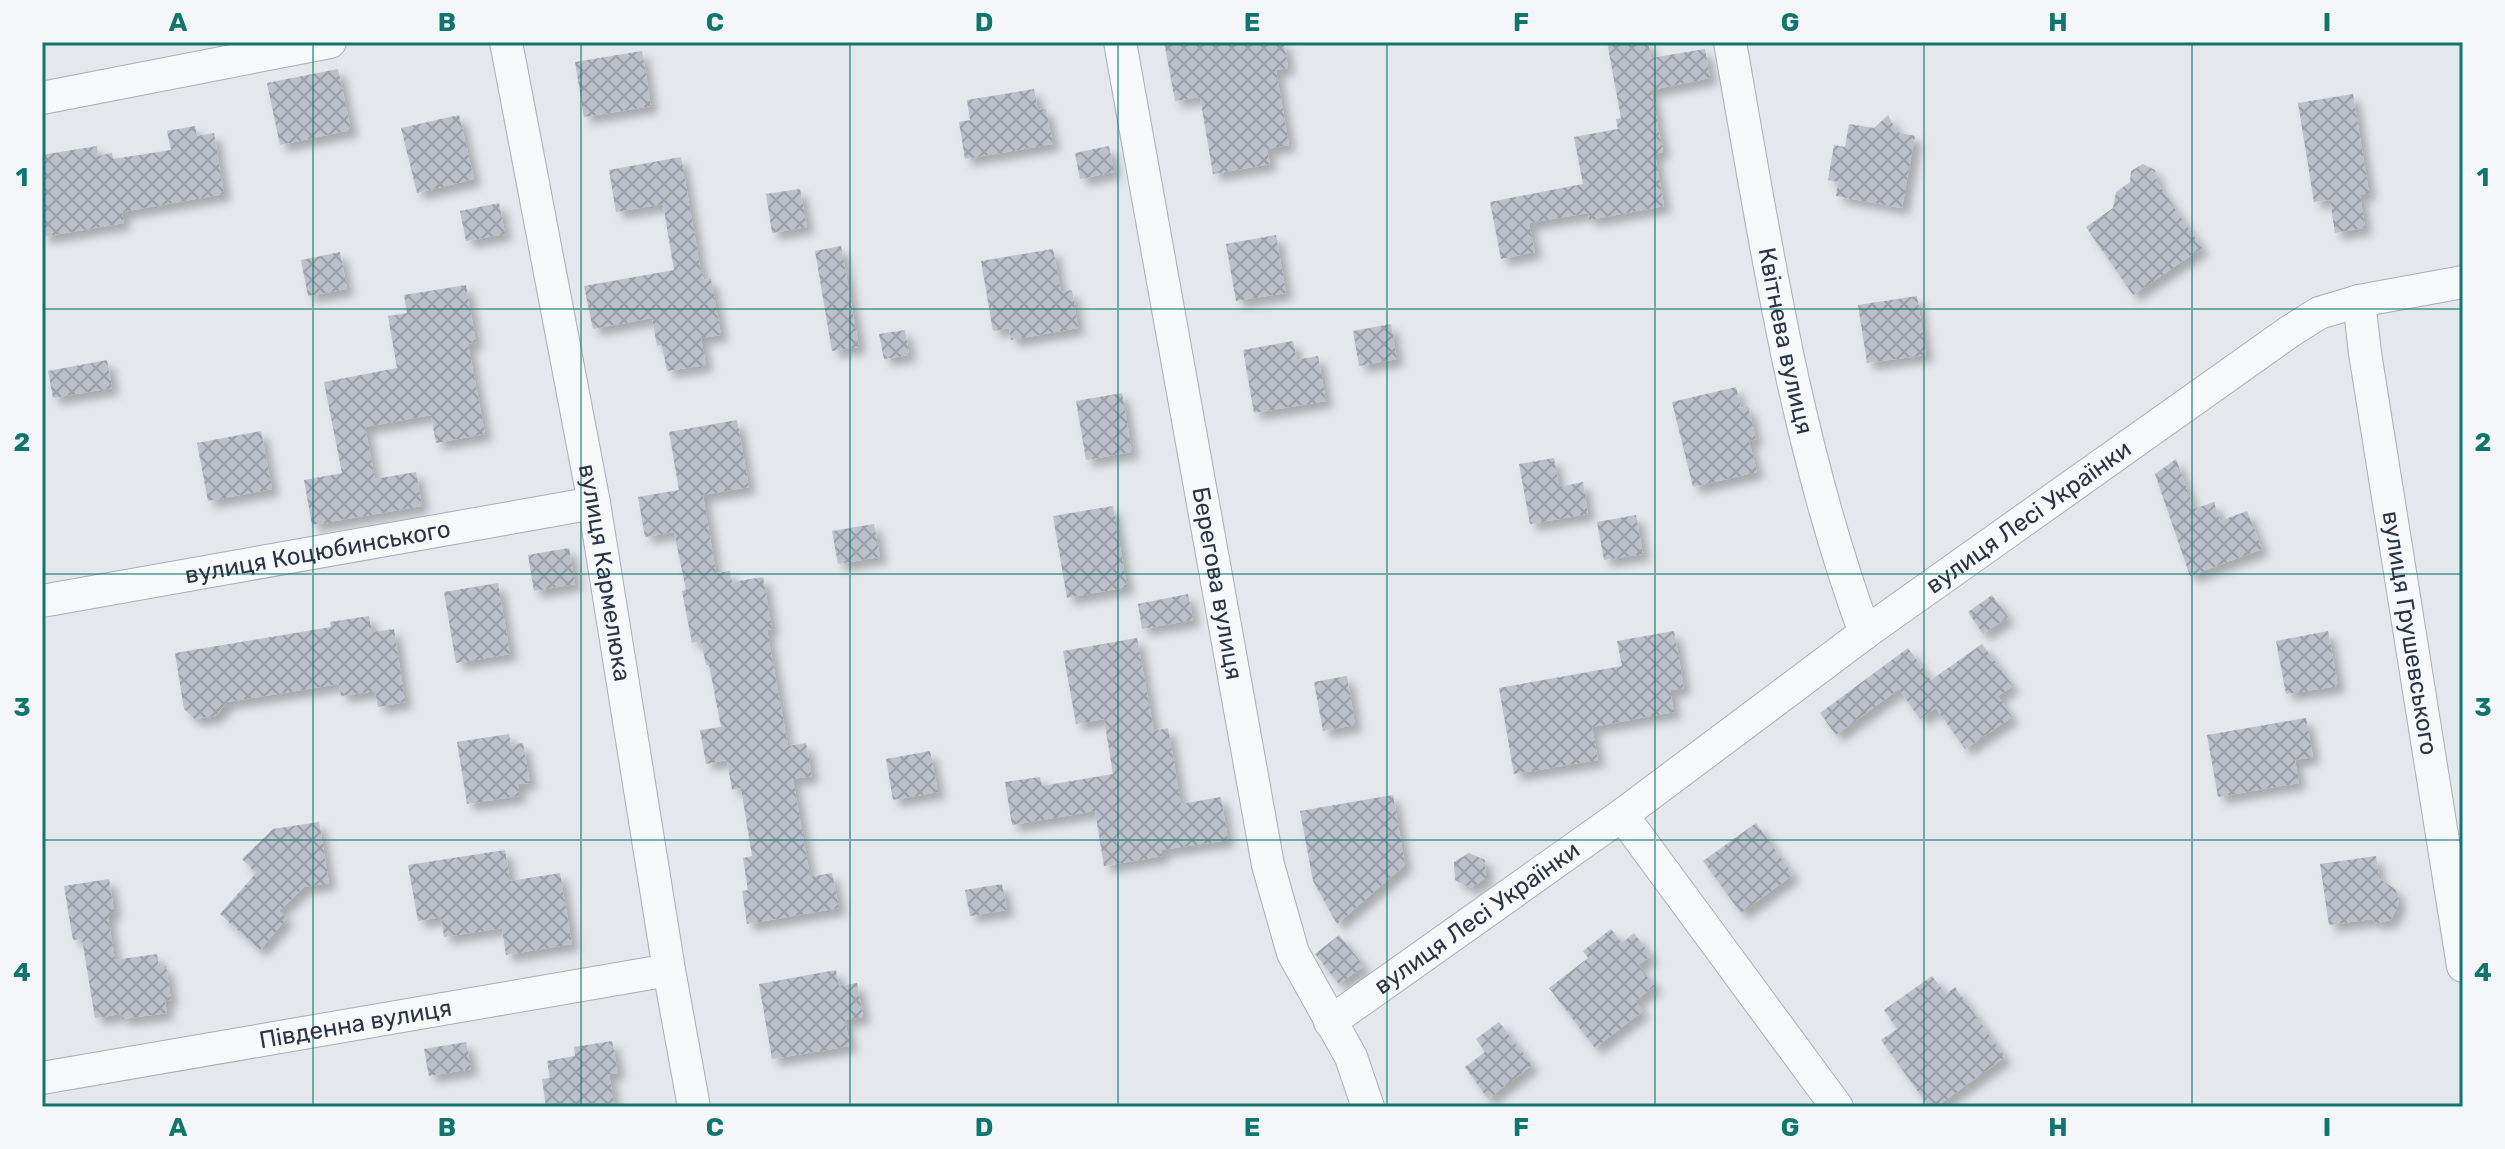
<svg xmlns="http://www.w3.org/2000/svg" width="2505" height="1149" font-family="Rubik,sans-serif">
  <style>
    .building { fill: url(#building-cross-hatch); filter: url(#shadow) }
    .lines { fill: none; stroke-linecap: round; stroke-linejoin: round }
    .minor-casing { stroke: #a9aeb7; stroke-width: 34 }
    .minor { stroke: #f7f8fa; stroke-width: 32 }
    .grid { fill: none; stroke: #0f766e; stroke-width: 2; stroke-opacity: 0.55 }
    .labels { text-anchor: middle; stroke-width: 7; stroke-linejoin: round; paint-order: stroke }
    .street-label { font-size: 24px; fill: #2b3445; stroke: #f4f6f9 }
    .neatline { fill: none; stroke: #0f766e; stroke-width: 3 }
    .grid-label { font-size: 26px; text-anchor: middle; font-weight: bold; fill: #0f766e }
  </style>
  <defs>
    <pattern id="building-cross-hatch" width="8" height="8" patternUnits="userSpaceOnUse" patternTransform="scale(2)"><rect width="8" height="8" fill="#bbc0ca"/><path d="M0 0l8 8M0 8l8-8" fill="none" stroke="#989da6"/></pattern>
    <filter id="shadow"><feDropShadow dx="7" dy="7" stdDeviation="4" flood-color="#0004"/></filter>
  </defs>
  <rect width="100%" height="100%" fill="#e4e7ec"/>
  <g class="building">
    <path d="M1164,42H1284L1288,68L1276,70L1289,145L1267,149L1270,164L1213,174L1200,97L1175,101Z"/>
    <path d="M1607,42H1648L1651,58L1705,49L1710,78L1651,90L1663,152L1655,154L1664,206L1589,220L1588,213L1529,223L1535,252L1501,259L1490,202L1583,184L1574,137L1618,129L1616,119L1621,118Z"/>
    <path d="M642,51L651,106L584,117L575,62Z"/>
    <path d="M338,69L351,130L280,145L267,83Z"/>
    <path d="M1034,89L1038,110L1046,109L1053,144L965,159L959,122L970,120L967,100Z"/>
    <path d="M2353,94L2369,193L2360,195L2365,228L2335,233L2330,200L2314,202L2298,103Z"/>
    <path d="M459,115L474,179L417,193L401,128Z"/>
    <path d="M1888,115L1897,132L1915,136L1902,208L1836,196L1838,182L1828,180L1834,145L1845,147L1849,124L1874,128Z"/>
    <path d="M195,126L197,136L214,133L224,194L122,212L124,223L42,237V155L97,146L98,156L112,153L113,159L171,150L167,131Z"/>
    <path d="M1109,146L1114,172L1080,179L1075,153Z"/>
    <path d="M681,157L700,266L704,280L711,279L721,335L701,338L706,365L667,371L662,345L657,346L652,318L593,329L584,286L674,270L663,204L616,212L609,170Z"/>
    <path d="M2143,164L2155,170L2157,182L2202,248L2133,295L2086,227L2113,208L2116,192L2130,182L2131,171Z"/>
    <path d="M800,189L807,227L772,233L766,194Z"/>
    <path d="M499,203L505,234L466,241L460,211Z"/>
    <path d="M1276,235L1286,293L1236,301L1226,244Z"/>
    <path d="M841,246L859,347L832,351L815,251Z"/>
    <path d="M1053,249L1061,292L1072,290L1078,328L1011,340L1009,328L993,331L981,261Z"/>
    <path d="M340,252L347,289L308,296L301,260Z"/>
    <path d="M466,285L476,342L468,344L485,434L436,443L431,415L365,427L375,479L416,472L422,506L312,525L304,480L342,473L324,382L397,368L388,316L407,313L404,295Z"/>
    <path d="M1917,296L1926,355L1867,363L1858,305Z"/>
    <path d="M1391,324L1397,359L1359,366L1353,331Z"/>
    <path d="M905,330L909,355L884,359L879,334Z"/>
    <path d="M1293,341L1297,360L1318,356L1326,401L1254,413L1243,350Z"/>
    <path d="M107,360L112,388L53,398L48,371Z"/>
    <path d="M1736,387L1741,408L1748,406L1756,439L1749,441L1757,472L1693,487L1672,402Z"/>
    <path d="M1122,393L1132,452L1086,460L1076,401Z"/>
    <path d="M737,420L749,487L703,495L716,573L730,571L732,582L763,577L772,629L767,630L788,746L806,743L812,776L793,779L810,877L832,873L839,908L747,924L742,891L748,890L743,858L752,856L741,788L732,790L727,760L706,764L700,730L721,727L709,665H706L701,641L692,643L682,591L686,590L674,532L645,537L638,497L679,490L669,432Z"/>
    <path d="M261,431L272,489L208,501L197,443Z"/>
    <path d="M1554,458L1559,487L1583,482L1588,514L1530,524L1519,464Z"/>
    <path d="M2176,459L2194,509L2214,502L2220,521L2247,511L2262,549L2190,576L2155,474Z"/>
    <path d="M1113,506L1127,587L1067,598L1053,516Z"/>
    <path d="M1636,515L1643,554L1604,560L1597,522Z"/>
    <path d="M874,524L880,557L838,564L832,531Z"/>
    <path d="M569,548L575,584L534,591L528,555Z"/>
    <path d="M498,583L510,654L456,663L444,592Z"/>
    <path d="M1188,594L1193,620L1142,629L1138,604Z"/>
    <path d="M1992,595L2008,617L1983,634L1968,612Z"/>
    <path d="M369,616L372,632L394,629L405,702L378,707L375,691L341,696L339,684L227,702L215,716L195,719L184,709L175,653L331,627L330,622Z"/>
    <path d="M1674,631L1684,688L1670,690L1674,712L1592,727L1598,760L1514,774L1499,688L1622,666L1617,641Z"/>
    <path d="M2328,631L2338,686L2286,694L2276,641Z"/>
    <path d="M1137,638L1154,731L1168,728L1181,804L1221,797L1228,840L1161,850L1162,856L1104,866L1095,811L1012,825L1005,782L1040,777L1042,786L1113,774L1104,719L1076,724L1063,651Z"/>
    <path d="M1982,644L2013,686L1998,696L2012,717L1965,749L1936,708L1920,719L1899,689L1836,735L1820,713L1908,648L1931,680Z"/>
    <path d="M1347,676L1355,725L1323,731L1314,682Z"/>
    <path d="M2306,718L2313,757L2295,760L2299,783L2218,797L2207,735Z"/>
    <path d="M509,734L511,745L523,743L530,783L518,784L519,796L467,804L457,742Z"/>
    <path d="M930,751L938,792L893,800L886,759Z"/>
    <path d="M1393,795L1405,865L1337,924L1313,881L1300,811Z"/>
    <path d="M319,822L329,883L304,887L279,911L287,918L260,950L220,914L256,873L242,859L273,829Z"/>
    <path d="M1756,823L1793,875L1741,913L1703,861Z"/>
    <path d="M505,850L510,881L560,873L572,944L506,955L502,928L444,937L441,917L418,921L408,865Z"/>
    <path d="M1469,853L1485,860L1486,878L1471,888L1455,880L1454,862Z"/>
    <path d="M2376,856L2379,878L2396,890L2399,904L2391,920L2377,923L2372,919L2329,925L2320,864Z"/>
    <path d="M109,879L114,911L108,917L115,960L157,954L159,967L166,966L171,1000L165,1001L167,1013L122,1019L121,1014L95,1018L82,939L73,940L64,886Z"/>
    <path d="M1002,884L1007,910L970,916L965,890Z"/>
    <path d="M1611,929L1622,943L1634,933L1651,956L1638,965L1655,986L1635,1001L1643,1011L1595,1048L1549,988L1588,958L1583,951Z"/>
    <path d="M1339,935L1364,966L1339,984L1315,954Z"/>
    <path d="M836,970L839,986L857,983L863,1017L845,1020L850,1046L772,1059L759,984Z"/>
    <path d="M1932,976L1946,994L1955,987L2005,1057L1936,1107H1929L1881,1040L1897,1029L1884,1010Z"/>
    <path d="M1499,1022L1532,1065L1488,1099L1465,1067L1485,1052L1476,1039Z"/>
    <path d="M612,1041L618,1073L609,1074L615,1107H546L542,1079L550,1078L547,1061L575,1056L574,1047Z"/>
    <path d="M466,1042L471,1069L429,1076L424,1049Z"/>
  </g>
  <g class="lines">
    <defs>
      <g id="minor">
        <path id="s1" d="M506,42L594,503L669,970L694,1107"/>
        <path id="s2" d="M1120,42L1268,865L1293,953L1351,1057L1368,1107"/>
        <path id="s3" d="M1730,42C1765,240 1795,443 1865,633"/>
        <path d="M42,98L330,42"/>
        <path id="s4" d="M2359,301L2365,353L2463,966"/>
        <path id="s5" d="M42,601L594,503"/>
        <path d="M1622,815L1837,1107"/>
        <path id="s6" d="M1330,1022L1622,815L1865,633L2289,332L2319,313L2359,301L2463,282"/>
        <path id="s7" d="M42,1078L669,970"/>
      </g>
    </defs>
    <use href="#minor" class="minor-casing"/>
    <use href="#minor" class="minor"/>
  </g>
  <path class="grid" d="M313,42V1107M581,42V1107M850,42V1107M1118,42V1107M1387,42V1107M1655,42V1107M1924,42V1107M2192,42V1107M42,309H2463M42,574H2463M42,840H2463"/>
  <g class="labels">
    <g class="street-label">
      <text dy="8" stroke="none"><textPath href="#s3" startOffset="304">Квітнева вулиця</textPath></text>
      <text dy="8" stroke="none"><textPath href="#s6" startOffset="862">вулиця Лесі Українки</textPath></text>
      <text dy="8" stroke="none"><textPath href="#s5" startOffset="280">вулиця Коцюбинського</textPath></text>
      <text dy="8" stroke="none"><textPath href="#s1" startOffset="540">вулиця Кармелюка</textPath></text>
      <text dy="8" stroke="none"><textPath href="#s2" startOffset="550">Берегова вулиця</textPath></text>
      <text dy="8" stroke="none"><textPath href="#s4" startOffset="336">вулиця Грушевського</textPath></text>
      <text dy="8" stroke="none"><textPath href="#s6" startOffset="180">вулиця Лесі Українки</textPath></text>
      <text dy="8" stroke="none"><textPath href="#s7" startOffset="318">Південна вулиця</textPath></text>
    </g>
  </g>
  <rect width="2505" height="1149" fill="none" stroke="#f4f6f9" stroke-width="88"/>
  <rect x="44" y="44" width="2417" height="1061" class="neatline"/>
  <g class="grid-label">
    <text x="178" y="31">A</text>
    <text x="447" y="31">B</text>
    <text x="715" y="31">C</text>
    <text x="984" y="31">D</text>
    <text x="1252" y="31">E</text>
    <text x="1521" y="31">F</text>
    <text x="1790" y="31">G</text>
    <text x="2058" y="31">H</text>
    <text x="2327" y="31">I</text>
    <text x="22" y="186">1</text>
    <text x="2483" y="186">1</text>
    <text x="22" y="451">2</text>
    <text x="2483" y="451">2</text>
    <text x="22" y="716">3</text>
    <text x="2483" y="716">3</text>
    <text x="22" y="981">4</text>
    <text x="2483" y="981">4</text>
    <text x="178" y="1136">A</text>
    <text x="447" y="1136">B</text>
    <text x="715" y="1136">C</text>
    <text x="984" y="1136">D</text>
    <text x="1252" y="1136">E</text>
    <text x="1521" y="1136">F</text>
    <text x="1790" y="1136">G</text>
    <text x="2058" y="1136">H</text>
    <text x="2327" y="1136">I</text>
  </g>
</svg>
